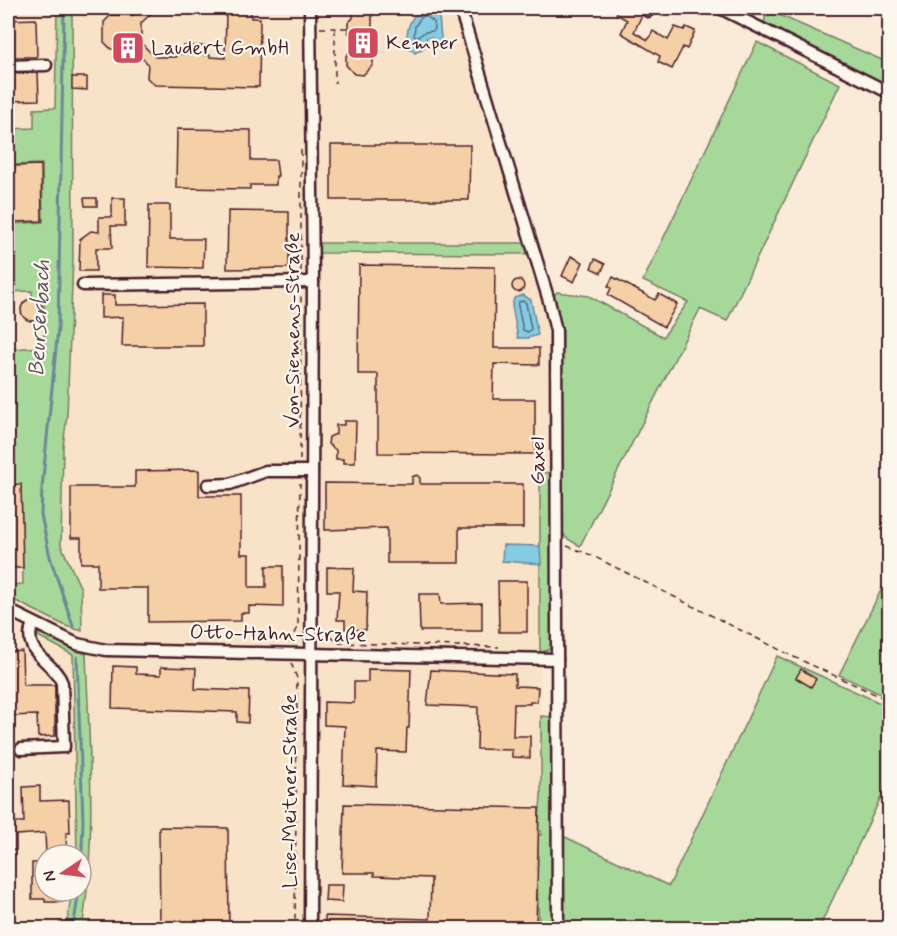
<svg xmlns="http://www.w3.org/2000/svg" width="897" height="936" font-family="Mynerve,sans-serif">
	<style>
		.built { fill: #f8e3c8; fill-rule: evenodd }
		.green { fill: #a6d89a; stroke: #787c62; stroke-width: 1.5 }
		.water { fill: #83cce3; stroke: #6c8799; stroke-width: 1.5 }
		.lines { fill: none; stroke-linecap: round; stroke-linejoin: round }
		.shore { stroke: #616475; stroke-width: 1.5 }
		.stream { stroke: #6c8799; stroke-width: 3 }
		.building { fill: #f5cfa5; stroke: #4a1f2b; stroke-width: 1.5 }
		.minor-casing { stroke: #4a1f2b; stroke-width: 15 }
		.path { stroke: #4a1f2b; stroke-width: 1.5; stroke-dasharray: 6 4.5; stroke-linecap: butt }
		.minor { stroke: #fbf7ec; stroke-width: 10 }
		.labels { text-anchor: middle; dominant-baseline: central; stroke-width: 4.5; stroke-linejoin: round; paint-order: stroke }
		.poi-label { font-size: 21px; fill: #4a1f2b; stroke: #fbf7ec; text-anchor: start }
		.street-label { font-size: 21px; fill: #4a1f2b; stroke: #fbf7ec }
		.water-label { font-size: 22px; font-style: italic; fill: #5b5362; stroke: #fbf7ec }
	</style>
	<rect width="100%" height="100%" fill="#f9ebd7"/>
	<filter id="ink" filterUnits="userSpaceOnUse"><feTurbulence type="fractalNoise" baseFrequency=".0167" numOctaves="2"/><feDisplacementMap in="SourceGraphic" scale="12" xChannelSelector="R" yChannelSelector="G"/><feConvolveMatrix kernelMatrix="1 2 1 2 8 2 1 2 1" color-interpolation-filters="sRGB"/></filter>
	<g filter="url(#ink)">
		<path class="built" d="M8,8H454L530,254L547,317L551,355L552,473H540L541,928H8ZM45,855H81V891H45Z"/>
		<g class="green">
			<path d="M57,8H72L73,257L67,415L63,447L61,545L81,589L82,631L66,626L8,597V585L23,584L21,485H8L9,349L44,347C43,331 45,315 44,298H32V291L8,292V224L43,222L42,164L8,165V129L34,128V109L55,108Z"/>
			<polygon points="767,8 780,8 779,15 889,63 889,86 764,23"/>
			<polygon points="757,42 840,84 727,321 700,309 580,546 566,538 561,529 553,296 557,292 589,296 663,337 688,302 643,281"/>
			<polygon points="317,243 527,243 530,254 318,253"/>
			<polygon points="540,472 552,473 552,648 540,653"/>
			<polygon points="889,574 889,698 839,675"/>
			<path d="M42,633L77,650V651L86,654C89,743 97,840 82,928H66L72,891H81V855H77L73,655L36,635Z"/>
			<polygon points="777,656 889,707 889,780 819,928 563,928 563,836 669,886"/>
			<polygon points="541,716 552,717 554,928 539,928 537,880 538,835 541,835 541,831 538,830 541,797"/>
		</g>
		<g class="water">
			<path d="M424,10L439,17L441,38L440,41L436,42L431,37L426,38L428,45L415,53L407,46C406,32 409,14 424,10Z"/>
			<polygon points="523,295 531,300 538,335 528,338 518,338 512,306 514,298"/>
			<polygon points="503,545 540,546 541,564 502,561"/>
		</g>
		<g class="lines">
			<g class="shore">
				<polygon points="422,16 426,16 434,22 435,29 433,31 425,32 416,38 414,35 415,26"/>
				<polygon points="523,301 526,303 531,329 528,332 523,330 518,306 519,302"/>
			</g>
			<g class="stream">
				<polyline points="64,8 58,328 42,488 41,515 50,557 73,626"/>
				<polyline points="77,657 83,820 81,877"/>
				<polyline points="73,928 79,891"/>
			</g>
		</g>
		<g class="building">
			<polygon points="141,8 157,8 141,23 141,43 155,57 176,57 176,54 183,54 183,46 204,46 204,55 210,55 210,57 225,58 226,12 251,12 251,18 260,18 259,87 155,85 147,78 148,64 134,50 111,49 104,42 104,22 111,15 133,15"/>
			<polygon points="353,8 372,8 372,47 364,57 373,57 373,65 363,75 354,74 346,65 346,56 353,48 353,38 348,32 348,23 353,18"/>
			<polygon points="619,8 632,8 641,12 642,15 634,32 648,40 653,31 668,40 675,27 684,30 686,27 695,31 687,49 683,47 672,69 658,62 660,56 621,33 627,20 616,14"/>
			<polygon points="36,19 37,57 8,57 8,20"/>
			<polygon points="8,74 38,73 39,100 8,101"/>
			<polygon points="72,77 87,77 87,90 72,89"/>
			<polygon points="177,129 251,130 251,160 276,160 278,176 276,176 276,185 250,185 250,189 176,188"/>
			<polygon points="331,145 470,145 469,200 331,200"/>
			<polygon points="41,165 42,221 14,222 13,166"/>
			<polygon points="84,198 97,198 97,206 85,206"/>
			<polygon points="112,198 125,198 125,226 111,226 112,248 96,248 96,271 79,271 80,239 91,231 99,232 99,217 112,217"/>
			<polygon points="149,205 170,205 170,239 204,239 203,268 148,267"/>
			<polygon points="228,211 289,212 289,268 227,269"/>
			<polygon points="571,256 583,262 574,282 562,276"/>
			<polygon points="595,259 605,264 601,273 591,268"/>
			<polygon points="359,265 495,267 494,348 539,348 539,365 494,364 493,399 535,399 535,454 378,453 378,374 358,374"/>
			<polygon points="613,277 655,300 659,294 677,304 664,327 608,295 611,288 608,286"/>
			<circle cx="518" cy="286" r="6"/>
			<polygon points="101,295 115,295 115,305 203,304 203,346 122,346 123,317 101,318"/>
			<circle cx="32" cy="310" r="11"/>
			<polygon points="344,421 356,421 355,463 343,463 343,459 336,459 336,450 328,444 329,437 336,434 336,425 344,425"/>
			<polygon points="199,470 199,496 241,496 241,554 249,554 249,587 266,587 266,566 283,566 283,607 249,606 249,613 241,613 241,621 148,622 148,588 98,588 98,563 81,563 81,538 71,538 71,487 135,487 135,471"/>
			<polygon points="417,475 420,478 420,484 523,484 523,528 459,528 459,563 387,563 387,528 325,530 325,483 412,484 412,477"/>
			<polygon points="21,484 23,568 8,568 8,485"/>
			<polygon points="327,567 354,568 353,591 367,592 366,630 345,629 345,620 337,620 339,591 327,591"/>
			<polygon points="498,581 527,581 527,632 499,632"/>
			<polygon points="419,594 440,594 441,604 482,603 482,631 420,631"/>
			<polygon points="22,651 23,685 55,685 55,736 38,737 37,715 8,716 9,652"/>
			<polygon points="113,666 136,667 136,674 161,675 161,667 196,668 195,689 249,691 248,723 237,722 237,712 112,708"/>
			<polygon points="368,669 411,670 409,728 407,728 406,752 377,751 376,786 343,784 345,726 324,725 324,702 354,703 354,682 368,682"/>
			<polygon points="801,669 816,679 811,687 796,678"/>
			<polygon points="431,670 515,674 515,686 538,687 537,702 530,702 530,704 514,704 513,736 530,736 530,758 512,757 512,750 477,749 478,707 427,705"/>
			<polygon points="40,786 40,801 69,800 70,833 66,833 67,855 46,855 45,833 16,835 16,850 8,850 8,822 24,822 23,787"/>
			<polygon points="344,804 539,808 536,928 325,928 325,916 430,919 431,878 374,876 374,873 342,873"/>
			<polygon points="159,827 228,828 229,928 160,928"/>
			<polygon points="32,863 45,863 45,891 62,891 62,902 45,902 45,899 32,899"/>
			<polygon points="326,885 343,885 342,902 325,901"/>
		</g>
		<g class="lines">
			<defs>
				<g id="minor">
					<polyline points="460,8 549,301 556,331 558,928"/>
					<polyline points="720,8 890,93"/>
					<polyline points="648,11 650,8"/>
					<polyline points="8,66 46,65"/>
					<polyline points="83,285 313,282"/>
					<polyline points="208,485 230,484 266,471 312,471"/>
					<polyline points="8,610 77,644 106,650 557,659"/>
					<path d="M21,749L64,747L62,683C54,660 20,654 33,623"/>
					<polyline points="310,928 313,282 310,8"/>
				</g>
			</defs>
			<use href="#minor" class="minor-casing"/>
			<g class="path">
				<polyline points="696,8 714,17"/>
				<polyline points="320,28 348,28"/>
				<polyline points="335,28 335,83"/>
				<polyline points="301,150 301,271"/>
				<polyline points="300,460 301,294"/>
				<polyline points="567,546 591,555 794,657 890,701"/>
				<polyline points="322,630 339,643 499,647"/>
				<polyline points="289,643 298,626 300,483"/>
				<polyline points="291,663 297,678 295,928"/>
			</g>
			<use href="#minor" class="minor"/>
		</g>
	</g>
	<defs>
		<symbol id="building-square" viewBox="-11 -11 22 22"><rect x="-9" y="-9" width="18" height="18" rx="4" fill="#d1495b" stroke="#fbf7ec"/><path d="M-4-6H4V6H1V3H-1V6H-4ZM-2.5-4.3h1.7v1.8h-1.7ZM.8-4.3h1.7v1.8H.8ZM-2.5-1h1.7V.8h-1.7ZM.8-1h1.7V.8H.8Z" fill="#fff"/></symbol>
	</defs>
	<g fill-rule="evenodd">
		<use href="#building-square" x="344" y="24" width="38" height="38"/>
		<use href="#building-square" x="109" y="29" width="38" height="38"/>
	</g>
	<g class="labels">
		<g class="poi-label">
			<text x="386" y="43">Kemper</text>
			<text x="151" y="48">Laudert GmbH</text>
		</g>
		<g class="street-label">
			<text transform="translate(293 330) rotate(-90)">Von-Siemens-Straße</text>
			<text transform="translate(538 461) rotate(-90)">Gaxel</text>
			<text transform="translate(278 634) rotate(1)">Otto-Hahn-Straße</text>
			<text transform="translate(290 791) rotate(-90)">Lise-Meitner-Straße</text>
		</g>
		<g class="water-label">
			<text transform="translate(40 318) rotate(-87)">Beurserbach</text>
		</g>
	</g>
	<rect width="897" height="936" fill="none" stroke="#fbf7ec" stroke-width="30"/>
	<rect x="15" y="15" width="867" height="906" fill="none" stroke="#4a1f2b" stroke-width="2" filter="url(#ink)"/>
	<g transform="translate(63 873) rotate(257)"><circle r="28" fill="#fbf7ec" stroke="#b4a19f" stroke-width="1.5"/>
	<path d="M0-4.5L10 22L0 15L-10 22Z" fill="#d1495b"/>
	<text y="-9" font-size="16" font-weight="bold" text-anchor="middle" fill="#4a1f2b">N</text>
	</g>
</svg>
